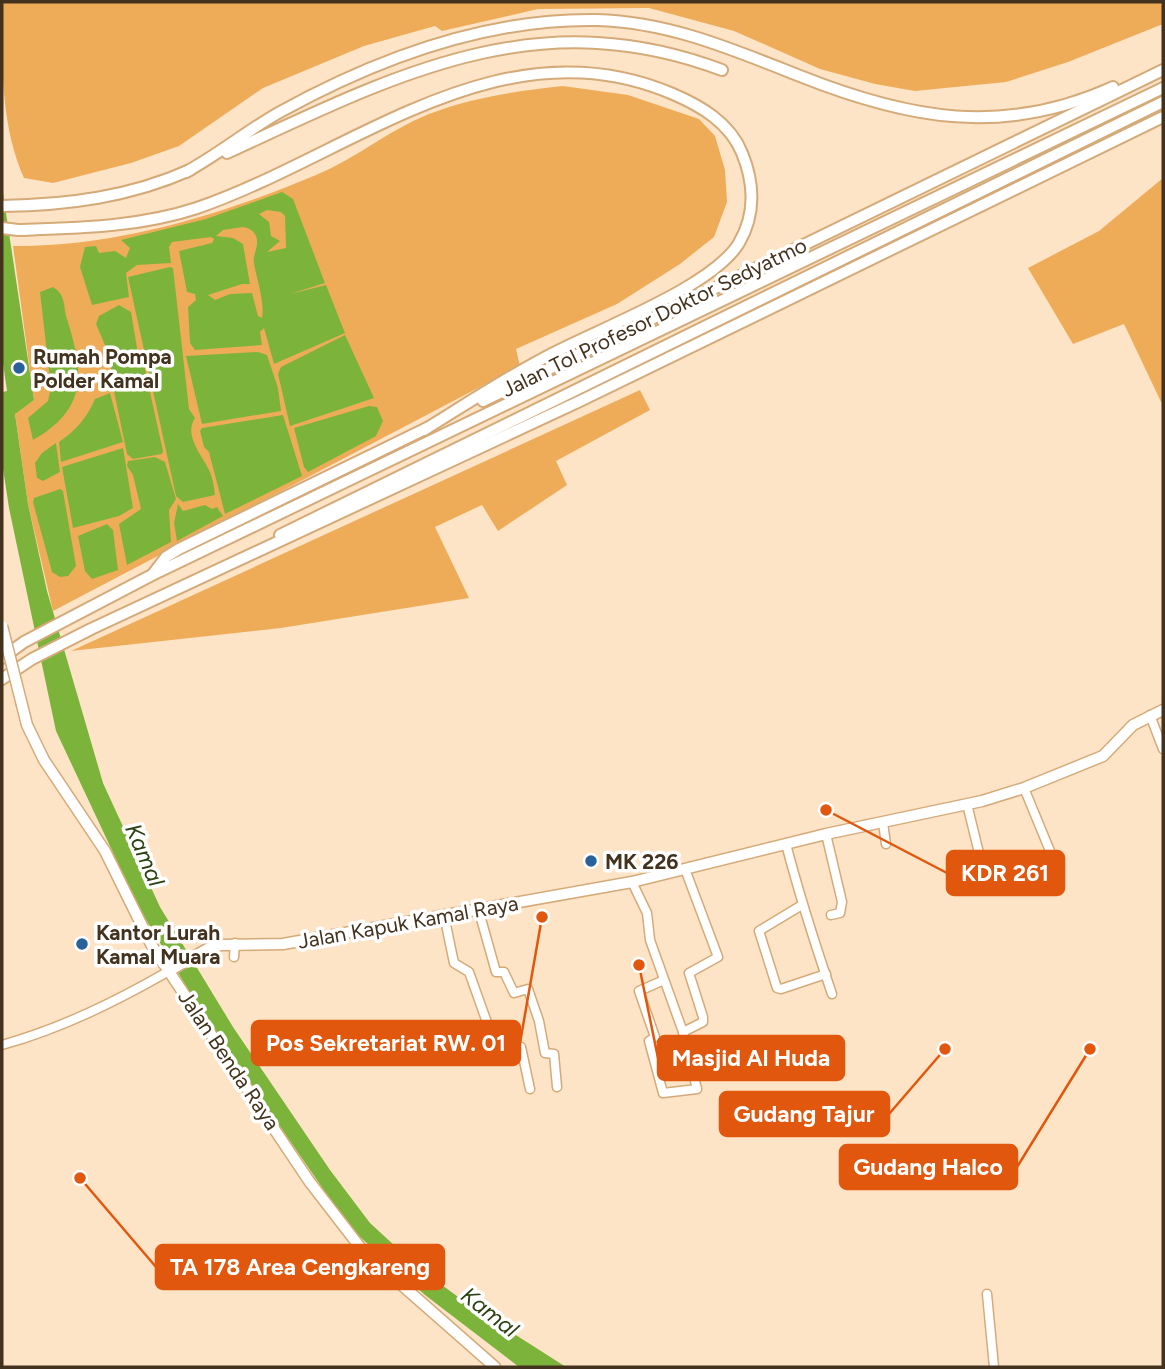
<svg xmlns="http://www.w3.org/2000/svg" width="1165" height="1369" font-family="Figtree,sans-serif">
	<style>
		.green { fill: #eeac59 }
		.water { fill: #7cb43b; fill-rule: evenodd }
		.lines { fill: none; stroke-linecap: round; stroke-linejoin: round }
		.minor-casing { stroke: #d4aa79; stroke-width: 11 }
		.major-casing { stroke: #d4aa79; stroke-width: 13 }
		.highway-casing { stroke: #d4aa79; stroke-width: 14 }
		.minor { stroke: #fff; stroke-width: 8 }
		.major { stroke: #fff; stroke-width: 10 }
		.highway { stroke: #fff; stroke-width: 10 }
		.major-bridge-casing { stroke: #d4aa79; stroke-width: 13; stroke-linecap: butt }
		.major-bridge { stroke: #fff; stroke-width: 10 }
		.poi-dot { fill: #29629a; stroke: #fff; stroke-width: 2.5 }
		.labels { text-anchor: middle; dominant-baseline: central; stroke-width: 7; stroke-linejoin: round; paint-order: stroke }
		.street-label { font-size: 21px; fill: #43321e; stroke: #fff }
		.poi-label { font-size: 21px; font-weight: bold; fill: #43321e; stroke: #fff; text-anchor: start }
		.water-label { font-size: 23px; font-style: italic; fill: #2c4213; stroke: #fff }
		.leader { fill: none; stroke: #e0570d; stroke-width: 2.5 }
		.callout-dot { fill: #e0570d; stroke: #fff; stroke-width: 2.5 }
		.callout { fill: #e0570d; stroke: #e0570d; stroke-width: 2.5 }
		.callout-label { font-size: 23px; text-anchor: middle; font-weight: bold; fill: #fff }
	</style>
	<rect width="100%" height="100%" fill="#fee4c6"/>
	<g class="green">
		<path d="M2,2H1163V24L1068,62L1006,82L915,91L875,84L820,69L734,31L649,8L538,9L442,31L435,26L364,46L263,88L179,146L131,163L53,183L24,178C0,124 2,61 2,2Z"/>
		<path d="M563,86L628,95L699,119L715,136L725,170L727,202L714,237L680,264L617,304L516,349L520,366L53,611L28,504L15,413L34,400L13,246C117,247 221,215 316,175C355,159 389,130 429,114C473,97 517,91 563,86Z"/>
		<polygon points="1163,178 1163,406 1124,324 1073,344 1028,268 1099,231"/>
		<polygon points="640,390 650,410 556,461 567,485 498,531 482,505 435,527 469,598 281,628 71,651"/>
	</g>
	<g class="water">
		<polygon points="2,186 34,400 15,414 28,504 47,591 103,783 160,907 233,1027 330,1170 370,1223 419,1268 469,1305 566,1367 519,1367 425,1295 350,1228 206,1019 139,908 56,731 9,508 2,462 2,392 7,391 2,356"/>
		<path d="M282,192L293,199L325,283L290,294L326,285L345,333L274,364L264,328L260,332L262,345L195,350L190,343L188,307L196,300L195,294L187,292L179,251L212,243L214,239L211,237L172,242L169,247L171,263L137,265L126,273L129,297L92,305L80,267L85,247L96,246L99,253L115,251L126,258L130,248L121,240L206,219ZM267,210L281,212L285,216L286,248L267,252L280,241L271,236L269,222L259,214ZM243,227C249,228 253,230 256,236C260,246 252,254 254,264C257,279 265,304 262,318L258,316L252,293L230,294L215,300L208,295L242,284H250L243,244L233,238L216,236L223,230Z"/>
		<path d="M170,267L173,268L189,409L195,418C183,436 203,456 210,472C213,479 214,487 215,495L183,502L176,496L128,277Z"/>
		<path d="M53,287C66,295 63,305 67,319C84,373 88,409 33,440L28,418L48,401L51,388L40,292Z"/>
		<polygon points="119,305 131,312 138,354 107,359 103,357 108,352 96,324 99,316"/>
		<polygon points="345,335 374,398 290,426 278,374 281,367"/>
		<polygon points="258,352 267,355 278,388 281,411 202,424 186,356"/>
		<polygon points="135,359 144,365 163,451 162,454 133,459 127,454 110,372 113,362"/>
		<path d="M110,393L123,442L61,462L59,442C76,430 87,418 95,399Z"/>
		<polygon points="369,406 377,407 383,421 376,436 308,472 304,467 294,428"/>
		<polygon points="283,415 302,476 225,514 209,452 204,447 200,431 202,428"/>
		<polygon points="56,443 60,472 43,481 37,478 35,463 42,453"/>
		<polygon points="123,448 133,508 119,516 73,528 62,467"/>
		<polygon points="155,457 165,462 176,499 169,510 171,542 127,565 119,524 141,509 133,475 127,466 128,461"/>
		<polygon points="60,489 63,491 76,566 68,576 60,577 52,572 33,502 34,498"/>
		<polygon points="178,504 183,511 205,505 212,509 217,507 223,516 177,541 174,523"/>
		<polygon points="107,524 113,530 118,570 92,579 85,571 78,536"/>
	</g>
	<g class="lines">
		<defs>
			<g id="minor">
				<polyline points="1150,715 1163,749"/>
				<polyline points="1024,788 1057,868"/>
				<polyline points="967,804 979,853"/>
				<polyline points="883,823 886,844"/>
				<polyline points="826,834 842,902 840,913 831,915"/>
				<path d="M786,844C799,894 815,944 832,994"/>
				<polyline points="632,882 647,913 650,940 683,1032"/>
				<polyline points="802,905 759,931 777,988 781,989 826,974"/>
				<polyline points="478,908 496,972 504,972 514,993 528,989 539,1021 545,1053 554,1054 557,1087"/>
				<polyline points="444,915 454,963 469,972 494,1042 510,1040 513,1048 521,1047 530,1089"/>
				<polyline points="234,957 235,943"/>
				<polyline points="664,980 639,991 655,1037 649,1041 663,1093 697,1089 683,1032 703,1022 703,1017 689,973 718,957 685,869"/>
				<path d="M2,1045C62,1028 115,1002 169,971"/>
				<polyline points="987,1294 994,1367"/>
			</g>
			<g id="major">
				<polyline points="22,705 27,725 44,760 105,851 152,946 309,1181 363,1251 495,1367"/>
				<polyline points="169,971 209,948 222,945 283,944 632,882 826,834 982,801 1024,788 1103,756 1133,725 1163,710"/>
			</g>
			<g id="highway">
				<path d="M227,153C394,76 536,0 722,70"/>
				<path d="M186,172C219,154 248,130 280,112C376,59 486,18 597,20C670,22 734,50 800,76C908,119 1003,137 1113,87"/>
				<path d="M2,206C67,205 130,197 190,170"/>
				<path d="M2,228L18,230C78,228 140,227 197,208C353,154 500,20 673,94C701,106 730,123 742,153C754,182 756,214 739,243C711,289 592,331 542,359C501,381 463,406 424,430"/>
				<polyline points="483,401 1163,70"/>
				<polyline points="280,535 1163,102"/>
				<polyline points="153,574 166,557 179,549 427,428"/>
				<polyline points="2,658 24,642 152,575 1163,88"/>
				<polyline points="2,679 32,659 91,629 580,401 1163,117"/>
			</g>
		</defs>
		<use href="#minor" class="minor-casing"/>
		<use href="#major" class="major-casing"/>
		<use href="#highway" class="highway-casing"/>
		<use href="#minor" class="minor"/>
		<use href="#major" class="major"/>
		<use href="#highway" class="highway"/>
		<defs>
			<polyline id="major-bridge" points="2,626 22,705"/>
		</defs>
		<use href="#major-bridge" class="major-bridge-casing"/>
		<use href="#major-bridge" class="major-bridge"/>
	</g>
	<g class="poi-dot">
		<circle cx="19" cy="368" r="7"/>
		<circle cx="591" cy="861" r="7"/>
		<circle cx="82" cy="944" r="7"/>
	</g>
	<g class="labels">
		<g class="street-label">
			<text transform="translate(654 317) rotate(-26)">Jalan Tol Profesor Doktor Sedyatmo</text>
			<text transform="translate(408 922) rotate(-10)">Jalan Kapuk Kamal Raya</text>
			<text transform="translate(229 1060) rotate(56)">Jalan Benda Raya</text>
		</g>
		<g class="poi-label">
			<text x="33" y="356">Rumah Pompa<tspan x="33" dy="24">Polder Kamal</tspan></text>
			<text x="605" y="861">MK 226</text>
			<text x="96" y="932">Kantor Lurah<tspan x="96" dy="24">Kamal Muara</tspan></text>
		</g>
		<g class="water-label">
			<text transform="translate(145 855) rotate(67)">Kamal</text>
			<text transform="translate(490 1312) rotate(38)">Kamal</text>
		</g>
	</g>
	<path class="leader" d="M826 810L947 873M542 917L520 1043M639 965L658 1058M945 1049L889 1114M1090 1049L1017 1167M80 1178L156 1267"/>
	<g class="callout-dot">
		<circle cx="826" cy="810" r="7"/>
		<circle cx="542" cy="917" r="7"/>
		<circle cx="639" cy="965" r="7"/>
		<circle cx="945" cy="1049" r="7"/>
		<circle cx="1090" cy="1049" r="7"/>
		<circle cx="80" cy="1178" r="7"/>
	</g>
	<g class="callout">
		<rect x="947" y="851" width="117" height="44" rx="7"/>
		<rect x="252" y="1021" width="268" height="44" rx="7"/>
		<rect x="658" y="1036" width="186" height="44" rx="7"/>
		<rect x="720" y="1092" width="169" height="44" rx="7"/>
		<rect x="840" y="1145" width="177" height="44" rx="7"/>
		<rect x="156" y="1245" width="288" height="44" rx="7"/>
	</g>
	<g class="callout-label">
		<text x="1005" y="881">KDR 261</text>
		<text x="386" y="1051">Pos Sekretariat RW. 01</text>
		<text x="751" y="1066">Masjid Al Huda</text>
		<text x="804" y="1122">Gudang Tajur</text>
		<text x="928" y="1175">Gudang Halco</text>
		<text x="300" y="1275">TA 178 Area Cengkareng</text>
	</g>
	<rect width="1165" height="1369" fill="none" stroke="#43321e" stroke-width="7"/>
</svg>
